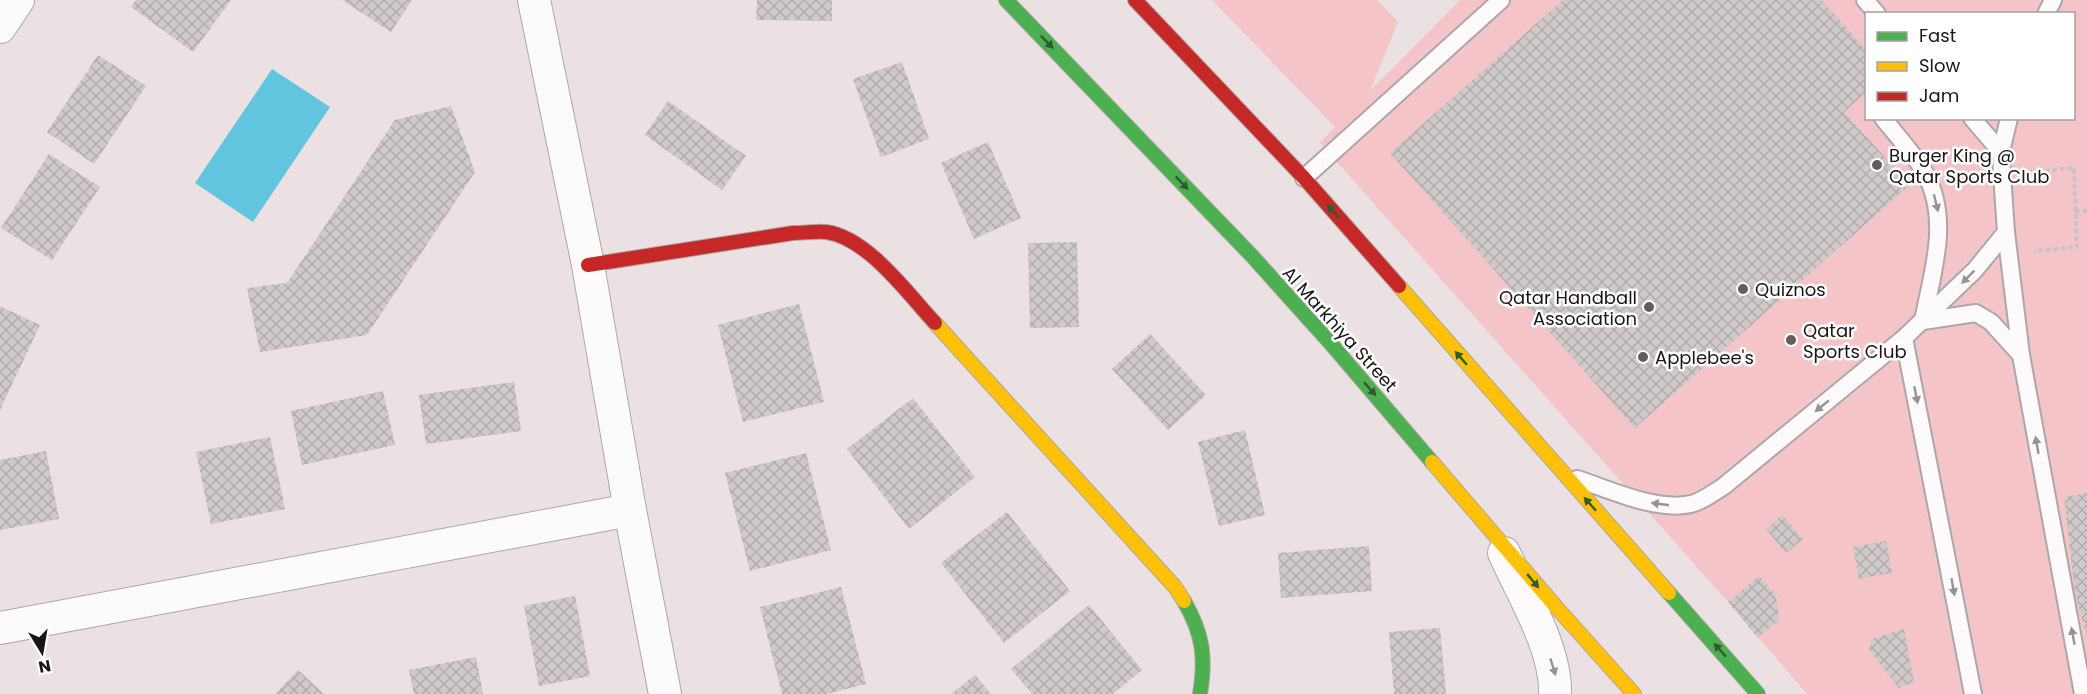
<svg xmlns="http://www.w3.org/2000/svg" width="2087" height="694" font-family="Poppins,sans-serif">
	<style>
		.grass { fill: #f4c4c8; fill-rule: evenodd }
		.water { fill: #62c5df }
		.building { fill: url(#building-cross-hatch) }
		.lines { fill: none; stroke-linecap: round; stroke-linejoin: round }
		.lane-casing { stroke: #aea7a7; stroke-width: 20 }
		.street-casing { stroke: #aea7a7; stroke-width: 34 }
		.fast-casing { stroke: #aea7a7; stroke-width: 16 }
		.slow-casing { stroke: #aea7a7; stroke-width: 16 }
		.jam-casing { stroke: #aea7a7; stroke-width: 16 }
		.path { stroke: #c5c3c3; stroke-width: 4; stroke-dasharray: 4.5 3; stroke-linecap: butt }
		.lane { stroke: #fcfafb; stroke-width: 16 }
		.street { stroke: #fcfafb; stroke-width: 32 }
		.fast { stroke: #4caf50; stroke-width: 14 }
		.slow { stroke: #ffc107; stroke-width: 14 }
		.jam { stroke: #c62828; stroke-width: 14 }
		.oneway { fill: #315a30 }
		.oneway2 { fill: #979394 }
		.poi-dot { fill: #645c5d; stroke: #fff; stroke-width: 2 }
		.labels { text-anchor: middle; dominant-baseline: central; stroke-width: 5; stroke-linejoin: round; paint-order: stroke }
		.poi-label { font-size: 18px; fill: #1b1515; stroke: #fff; text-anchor: start }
		.street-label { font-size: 18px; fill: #1b1515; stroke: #fff }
	</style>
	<defs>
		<pattern id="building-cross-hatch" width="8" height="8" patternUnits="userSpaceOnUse" patternTransform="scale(1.5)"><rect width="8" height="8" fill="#d0c9c9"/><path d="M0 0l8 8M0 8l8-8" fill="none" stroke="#b2acac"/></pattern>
	</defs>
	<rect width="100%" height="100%" fill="#ebe1e2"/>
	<path class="grass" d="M1212,0H1377L1398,22L1370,91L1460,0H2087V694H1807L1728,602L1320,143L1335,127ZM1866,14H2074V118H1866Z"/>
	<polygon class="water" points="272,69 330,107 253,222 195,183"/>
	<g class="building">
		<polygon points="136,0 231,0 193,52 131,7"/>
		<polygon points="342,0 412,0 391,32"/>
		<polygon points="757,0 832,0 832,21 756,20"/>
		<polygon points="1563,0 1822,0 1866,50 1866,92 1844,112 1910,185 1635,428 1390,153"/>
		<polygon points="98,55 146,86 94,164 47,132"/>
		<polygon points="902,62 929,139 881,157 853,79"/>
		<polygon points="668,101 746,156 722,190 645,135"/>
		<polygon points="451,106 475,172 367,335 260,352 247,288 287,283 395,120"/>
		<polygon points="988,142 1021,218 974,239 941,163"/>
		<polygon points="49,154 100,187 52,260 1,228"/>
		<polygon points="1077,242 1079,327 1030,328 1028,243"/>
		<polygon points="799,304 824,402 743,422 718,325"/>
		<polygon points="0,306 40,325 0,410"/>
		<polygon points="1150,334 1206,395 1168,430 1112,369"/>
		<polygon points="514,382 521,431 426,444 419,395"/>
		<polygon points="383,391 395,445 302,465 291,411"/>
		<polygon points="913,398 975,477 909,529 847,449"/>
		<polygon points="1245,430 1265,515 1219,526 1198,442"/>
		<polygon points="270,437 285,509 211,524 196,452"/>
		<polygon points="46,451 59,519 0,530 0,460"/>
		<polygon points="806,453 831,550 750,571 725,473"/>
		<polygon points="2087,493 2087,634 2086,634 2075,592 2064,497"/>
		<polygon points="1007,512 1070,591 1004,643 941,563"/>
		<polygon points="1782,515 1803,539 1786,553 1766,529"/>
		<polygon points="1886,541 1892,573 1859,579 1853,547"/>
		<polygon points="1369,546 1372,591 1281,598 1278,553"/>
		<polygon points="1759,576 1776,595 1779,620 1758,638 1728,602"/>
		<polygon points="841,587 866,684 827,694 782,694 760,607"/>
		<polygon points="575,596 590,676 539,686 524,606"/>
		<polygon points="1089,605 1142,670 1113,694 1032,694 1011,669"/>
		<polygon points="1440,628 1446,694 1394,694 1389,632"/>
		<polygon points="1904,629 1914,682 1899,688 1869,650 1872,639"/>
		<polygon points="476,657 483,694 414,694 409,670"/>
		<polygon points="298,670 324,694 275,694"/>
		<polygon points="975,675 991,694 951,694"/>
	</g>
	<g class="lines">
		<defs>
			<g id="lane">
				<polyline points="1865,0 1877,14"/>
				<polyline points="2046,14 2053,0"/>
				<path d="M1883,118C1897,136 1914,154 1925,173C1951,220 1932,273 1923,321L1976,313L1991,322L2021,355"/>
				<polyline points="1972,118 2001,152"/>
				<polyline points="2009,118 2001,152 2002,174 2006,232 2021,355 2083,694"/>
				<polyline points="1304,178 1501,0"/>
				<polyline points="1904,338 1973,694"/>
				<path d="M1577,479C1609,489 1656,512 1691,504C1703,501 1713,493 1724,486L1904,338L1975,270L2006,232"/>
			</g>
			<g id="street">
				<polyline points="534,0 588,265 630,510 665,694"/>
				<polyline points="0,27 18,0"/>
				<path d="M1504,553C1522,593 1557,650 1555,694"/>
				<polyline points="0,628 630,510"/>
			</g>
			<g id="fast">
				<polyline points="1006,0 1253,257 1332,345 1432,462"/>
				<polyline points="1669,593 1758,694"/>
				<path d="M1184,601C1203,634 1206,657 1200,694"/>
			</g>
			<g id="slow">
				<polyline points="1399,286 1669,593"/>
				<polyline points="935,323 1175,587 1184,601"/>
				<polyline points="1432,462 1557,608 1634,694"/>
			</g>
			<g id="jam">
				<polyline points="1135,0 1304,178 1399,286"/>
				<path d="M588,265L793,233C804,233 815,231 826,232C867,237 908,294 935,323"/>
			</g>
		</defs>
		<use href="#lane" class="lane-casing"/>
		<use href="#street" class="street-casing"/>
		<use href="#fast" class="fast-casing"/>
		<use href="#slow" class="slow-casing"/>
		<use href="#jam" class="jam-casing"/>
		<g class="path">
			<polyline points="2030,172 2074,168 2077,247 2034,251"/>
			<polyline points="2075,211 2087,211"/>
		</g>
		<use href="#lane" class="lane"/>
		<use href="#street" class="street"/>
		<use href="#fast" class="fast"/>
		<use href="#slow" class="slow"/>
		<use href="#jam" class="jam"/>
	</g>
	<defs><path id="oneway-solid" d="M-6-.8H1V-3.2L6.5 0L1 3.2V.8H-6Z" transform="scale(1.5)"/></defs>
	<g class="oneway">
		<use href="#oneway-solid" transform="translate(1047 42) rotate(46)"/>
		<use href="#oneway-solid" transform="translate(1182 183) rotate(46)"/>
		<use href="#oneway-solid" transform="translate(1333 211) rotate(-131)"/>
		<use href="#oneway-solid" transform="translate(1461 358) rotate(-131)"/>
		<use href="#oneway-solid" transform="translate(1370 389) rotate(49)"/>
		<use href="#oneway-solid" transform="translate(1590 504) rotate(-132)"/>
		<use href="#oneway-solid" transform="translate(1533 581) rotate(50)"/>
		<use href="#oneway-solid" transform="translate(1720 650) rotate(-131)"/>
	</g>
	<g class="oneway2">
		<use href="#oneway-solid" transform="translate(1936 203) rotate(76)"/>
		<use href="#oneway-solid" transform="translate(1968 277) rotate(135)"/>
		<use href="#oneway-solid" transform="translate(1916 395) rotate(79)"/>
		<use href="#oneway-solid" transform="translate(1822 406) rotate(141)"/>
		<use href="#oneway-solid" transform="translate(2037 445) rotate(-100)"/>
		<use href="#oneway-solid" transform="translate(1660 504) rotate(-172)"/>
		<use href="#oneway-solid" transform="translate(1953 587) rotate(80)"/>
		<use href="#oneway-solid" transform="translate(2073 636) rotate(-100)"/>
		<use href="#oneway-solid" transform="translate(1553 667) rotate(73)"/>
	</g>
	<g class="poi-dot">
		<circle cx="1877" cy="165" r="6"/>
		<circle cx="1743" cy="289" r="6"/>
		<circle cx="1649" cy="307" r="6"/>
		<circle cx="1791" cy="340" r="6"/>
		<circle cx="1643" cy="357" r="6"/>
	</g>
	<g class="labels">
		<g class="poi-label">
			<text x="1889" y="155">Burger King @<tspan x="1889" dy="21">Qatar Sports Club</tspan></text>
			<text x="1755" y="289">Quiznos</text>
			<text x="1637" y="297" text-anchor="end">Qatar Handball<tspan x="1637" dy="21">Association</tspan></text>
			<text x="1803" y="330">Qatar<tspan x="1803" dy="21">Sports Club</tspan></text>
			<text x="1655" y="357">Applebee's</text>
		</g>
		<g class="street-label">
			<text transform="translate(1340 329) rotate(48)">Al Markhiya Street</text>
		</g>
	</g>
	<rect x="1865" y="12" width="210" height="108" fill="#ffffff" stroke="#a4a1a1" stroke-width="1.5"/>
	<rect x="1877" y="32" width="30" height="9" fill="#4caf50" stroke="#a4a1a1" stroke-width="1.5"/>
	<text x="1919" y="42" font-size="18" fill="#1b1515">Fast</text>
	<rect x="1877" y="62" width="30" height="9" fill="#ffc107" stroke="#a4a1a1" stroke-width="1.5"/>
	<text x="1919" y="72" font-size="18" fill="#1b1515">Slow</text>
	<rect x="1877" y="92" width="30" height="9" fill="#c62828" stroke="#a4a1a1" stroke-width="1.5"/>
	<text x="1919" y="102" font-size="18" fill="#1b1515">Jam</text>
	<g transform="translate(42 652) rotate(169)" stroke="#ffffff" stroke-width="4.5" paint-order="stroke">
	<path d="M0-4.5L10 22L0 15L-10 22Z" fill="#1b1515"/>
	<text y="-9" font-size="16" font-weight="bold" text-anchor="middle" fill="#1b1515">N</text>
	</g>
</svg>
